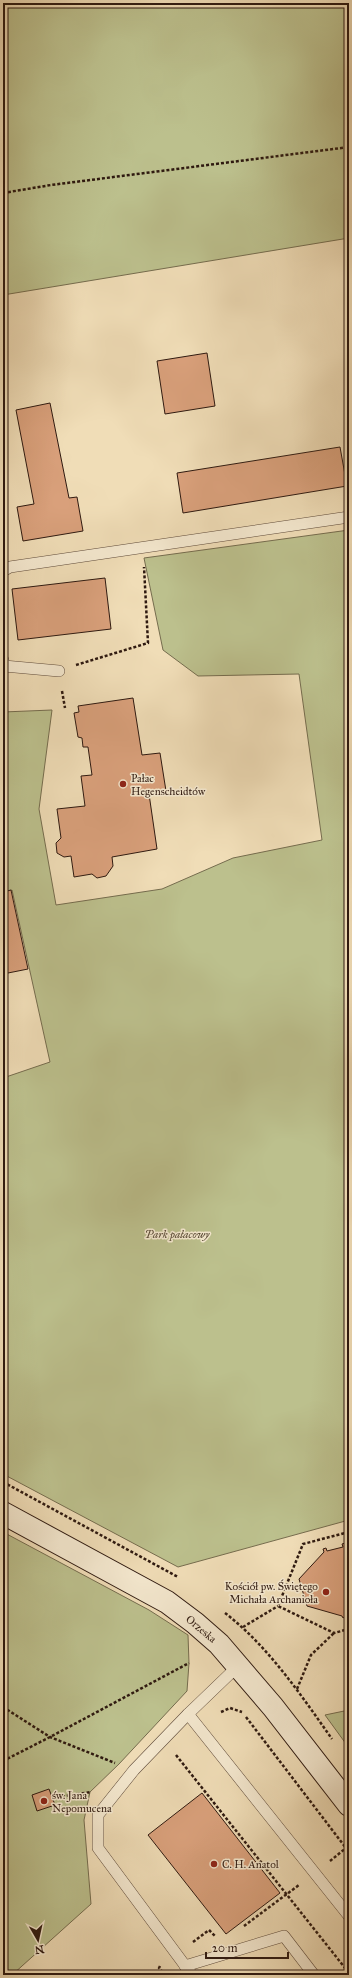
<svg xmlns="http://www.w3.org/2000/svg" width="352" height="1978" font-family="'IM FELL Great Primer',serif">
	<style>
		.green { fill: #bcc08d; stroke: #756c4e }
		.building { fill: #d9a07b; stroke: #2e1910 }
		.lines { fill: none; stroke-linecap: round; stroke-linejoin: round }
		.lane-casing { stroke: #5e4a3a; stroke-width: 12 }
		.secondary-casing { stroke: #2e1910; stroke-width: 24 }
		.path { stroke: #2e1910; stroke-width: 2.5; stroke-dasharray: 3 2; stroke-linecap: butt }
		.lane { stroke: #f5e9d0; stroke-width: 11 }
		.secondary { stroke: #f5e9d0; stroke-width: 22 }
		.poi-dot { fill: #8f2418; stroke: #f5e9d0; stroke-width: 1.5 }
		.labels { text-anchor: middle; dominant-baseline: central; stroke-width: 3; stroke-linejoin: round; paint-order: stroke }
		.poi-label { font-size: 11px; fill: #2e1910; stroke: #f5e9d0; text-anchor: start }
		.park-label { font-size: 11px; font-style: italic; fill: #594b36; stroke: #f5e9d0 }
		.street-label { font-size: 11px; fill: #2e1910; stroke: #f5e9d0 }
	</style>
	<rect width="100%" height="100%" fill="#f0ddb7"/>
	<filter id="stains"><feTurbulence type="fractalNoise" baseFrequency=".005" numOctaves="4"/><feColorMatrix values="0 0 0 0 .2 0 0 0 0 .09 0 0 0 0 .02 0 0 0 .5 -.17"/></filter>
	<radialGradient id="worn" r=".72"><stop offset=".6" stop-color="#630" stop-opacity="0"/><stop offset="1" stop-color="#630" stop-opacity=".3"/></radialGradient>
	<g class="green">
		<polygon points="3,3 349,3 349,238 3,295"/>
		<polygon points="349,530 349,1520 178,1567 3,1474 3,1078 50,1062 12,890 3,892 3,712 52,710 39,809 56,905 162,889 233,858 322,840 299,674 198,676 163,650 144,558"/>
		<polygon points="3,1532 149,1610 188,1635 189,1663 187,1691 119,1764 90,1792 84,1820 91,1904 12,1975 3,1975"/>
		<polygon points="349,1710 349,1748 325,1715"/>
	</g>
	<g class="building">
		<polygon points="207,353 215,406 165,414 157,361"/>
		<polygon points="50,403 69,498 77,497 83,531 23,541 17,507 34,504 16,410"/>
		<polygon points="340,447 347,486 183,513 177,473"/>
		<polygon points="3,517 7,545 3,546"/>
		<polygon points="105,578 111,629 18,640 12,589"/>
		<polygon points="133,698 142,755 160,753 166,791 149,794 157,849 112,857 113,866 106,876 97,878 92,874 74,877 71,856 64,857 57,853 56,843 61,838 57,809 85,806 81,776 92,775 88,747 83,747 82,738 78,737 74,713 79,712 78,706"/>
		<polygon points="11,890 28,969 3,974 3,892"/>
		<polygon points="345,1543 346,1546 349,1545 349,1614 343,1618 342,1616 307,1606 299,1579 324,1552 323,1549 326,1548 327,1551 343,1547 342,1544"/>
		<polygon points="49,1789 55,1805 37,1811 32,1795"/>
		<polygon points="202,1793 280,1893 226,1934 148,1835"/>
	</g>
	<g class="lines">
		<defs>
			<g id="lane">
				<polyline points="3,571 10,567 349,517"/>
				<polyline points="3,660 4,666 59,671"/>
				<polyline points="188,1714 349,1916"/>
				<polyline points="185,1966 284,1936 314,1975"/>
				<polyline points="192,1975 98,1848 98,1815 134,1770 188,1714 238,1666"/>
			</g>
			<polyline id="secondary" points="3,1513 167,1602 195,1623 219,1644 273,1707 349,1805"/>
		</defs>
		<use href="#lane" class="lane-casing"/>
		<use href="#secondary" class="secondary-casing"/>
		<g class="path">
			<polyline points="3,193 51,185 349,147"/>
			<polyline points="76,665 148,643 144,567"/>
			<polyline points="62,691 65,708"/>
			<polyline points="3,1482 178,1577"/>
			<polyline points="349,1532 303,1544 278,1606 334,1633 349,1629"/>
			<path d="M225,1613C268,1646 301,1695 332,1739"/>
			<polyline points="243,1627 278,1606"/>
			<polyline points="297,1689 311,1655 334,1633"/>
			<polyline points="3,1707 50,1737 115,1763"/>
			<polyline points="221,1712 230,1708 242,1712"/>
			<polyline points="246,1717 349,1852"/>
			<polyline points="176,1755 349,1973"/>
			<polyline points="3,1761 50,1737 189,1663"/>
			<polyline points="52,1798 91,1792"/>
			<polyline points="330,1861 346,1848"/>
			<polyline points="244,1926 299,1885"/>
			<polyline points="193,1942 209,1930 215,1936"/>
			<polyline points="160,1966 159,1968 165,1975"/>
		</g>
		<use href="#lane" class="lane"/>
		<use href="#secondary" class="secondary"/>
	</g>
	<g class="poi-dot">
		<circle cx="123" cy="784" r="4"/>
		<circle cx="326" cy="1592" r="4"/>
		<circle cx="44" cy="1801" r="4"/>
		<circle cx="214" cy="1864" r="4"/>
	</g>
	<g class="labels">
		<g class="poi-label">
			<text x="131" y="778">Pałac<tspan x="131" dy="13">Hegenscheidtów</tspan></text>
			<text x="318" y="1586" text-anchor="end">Kościół pw. Świętego<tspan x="318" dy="13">Michała Archanioła</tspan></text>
			<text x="52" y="1795">św. Jana<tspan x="52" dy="13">Nepomucena</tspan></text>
			<text x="222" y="1864">C. H. Anatol</text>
		</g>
		<g class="park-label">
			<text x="177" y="1234">Park pałacowy</text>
		</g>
		<g class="street-label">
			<text transform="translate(201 1629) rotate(40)">Orzeska</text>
		</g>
	</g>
	<rect width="352" height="1978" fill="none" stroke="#f0ddb7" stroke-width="16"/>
	<rect x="4" y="4" width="344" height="1970" fill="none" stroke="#2e1910" stroke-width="2"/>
	<rect x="8" y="8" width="336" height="1962" fill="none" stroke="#2e1910"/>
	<g transform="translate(38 1940) rotate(171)" stroke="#f5e9d0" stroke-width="3" paint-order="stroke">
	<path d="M0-3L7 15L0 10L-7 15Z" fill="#2e1910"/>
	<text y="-6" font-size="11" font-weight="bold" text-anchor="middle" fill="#2e1910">N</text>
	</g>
	<path d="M206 1952v6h82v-6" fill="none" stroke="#2e1910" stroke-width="2"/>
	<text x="212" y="1952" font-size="12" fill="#2e1910" stroke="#f5e9d0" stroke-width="3" paint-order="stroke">20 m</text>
	<rect width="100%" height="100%" filter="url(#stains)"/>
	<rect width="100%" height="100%" fill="url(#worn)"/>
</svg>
